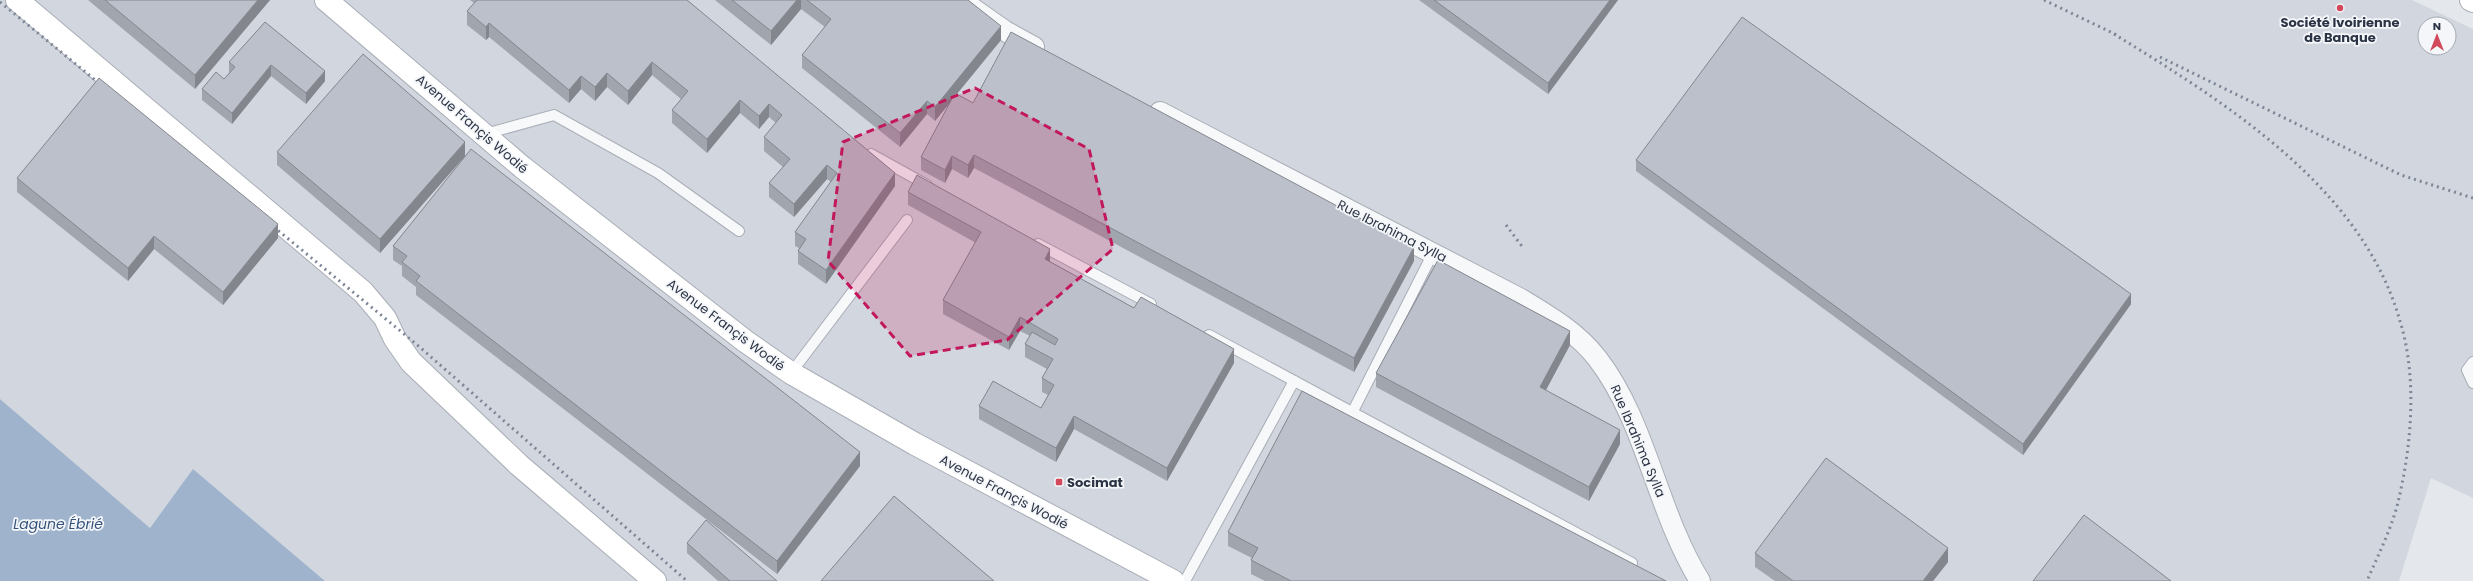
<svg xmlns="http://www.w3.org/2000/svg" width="2473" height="581" font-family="Poppins,sans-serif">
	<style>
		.built { fill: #d2d6de; fill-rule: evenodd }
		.water { fill: #9fb4cc }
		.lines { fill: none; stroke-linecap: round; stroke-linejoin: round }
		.lane-casing { stroke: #a9aeb7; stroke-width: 12 }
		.street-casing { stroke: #a9aeb7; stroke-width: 22 }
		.secondary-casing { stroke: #a9aeb7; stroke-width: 24 }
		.lane { stroke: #f7f8fa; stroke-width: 10 }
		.street { stroke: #f7f8fa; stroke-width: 20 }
		.secondary { stroke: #fff; stroke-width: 22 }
		.rail { stroke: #7d8696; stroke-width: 3; stroke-dasharray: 2 4; stroke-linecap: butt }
		.wall { fill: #a1a5ae }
		.shaded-wall { fill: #83868d }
		.building { fill: #bbc0ca; stroke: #83868d }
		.marked { fill: #c2185b; fill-opacity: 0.2; stroke: #c2185b; stroke-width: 3; stroke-dasharray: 8 5; stroke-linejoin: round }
		.poi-dot { fill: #d1495b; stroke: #f4f6f9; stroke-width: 1.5 }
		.labels { text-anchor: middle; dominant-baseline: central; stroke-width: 3.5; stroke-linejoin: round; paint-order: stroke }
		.poi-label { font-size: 13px; font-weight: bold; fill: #2b3445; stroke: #f4f6f9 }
		.street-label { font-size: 13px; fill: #2b3445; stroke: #f4f6f9 }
		.water-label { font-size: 14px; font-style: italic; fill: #34527a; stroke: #f4f6f9 }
	</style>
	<rect width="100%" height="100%" fill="#e4e7ec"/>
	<path class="built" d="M0,0H2412L2473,29V498L2431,478L2399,581H325L194,470L150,528L0,399ZM2425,24H2449V48H2425Z"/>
	<polygon class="water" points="0,399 150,528 193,469 325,581 0,581"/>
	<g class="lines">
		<defs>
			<g id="lane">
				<polyline points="485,134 554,115 658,173 739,231"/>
				<polyline points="871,154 927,185"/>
				<polyline points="1038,244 1151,304"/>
				<polyline points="1209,335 1632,563"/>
				<polyline points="2473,362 2467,370 2473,383"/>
				<polyline points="791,373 907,220"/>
				<polyline points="1352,413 1433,253"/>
				<polyline points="1185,581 1294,381"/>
			</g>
			<g id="street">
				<polyline points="961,0 1005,31 1034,47"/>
				<path d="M1160,112L1521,299C1549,316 1577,332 1597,358C1646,421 1657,512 1700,581"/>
			</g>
			<g id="secondary">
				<polyline points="17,0 363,292 385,318 395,339 411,362 519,465 655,581"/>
				<polyline points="326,0 522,167 745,341 791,373 915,444 1173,581"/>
				<polyline points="2471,0 2473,1"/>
			</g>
		</defs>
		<use href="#lane" class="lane-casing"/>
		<use href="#street" class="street-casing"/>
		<use href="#secondary" class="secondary-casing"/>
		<use href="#lane" class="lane"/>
		<use href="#street" class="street"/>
		<use href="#secondary" class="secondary"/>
		<g class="rail">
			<polyline points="2044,0 2119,36"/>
			<polyline points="0,2 105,88"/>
			<path d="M2114,34C2226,103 2362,187 2400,321C2417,376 2412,442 2399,498C2393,526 2378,555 2367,581"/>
			<polyline points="2160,57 2401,175 2473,198"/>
			<polyline points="269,223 415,343 687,581"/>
			<polyline points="1506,225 1524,249"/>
		</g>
	</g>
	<g class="wall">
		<polygon points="88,0 270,0 195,89"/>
		<polygon points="470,0 687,0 895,186 826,284 798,264 798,251 799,248 795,246 795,232 831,182 827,179 794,217 769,197 769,183 783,167 764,151 764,137 776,123 769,117 759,129 740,113 707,153 672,123 672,110 681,99 652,75 628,105 607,87 595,101 581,89 569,103 489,37 486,40 467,25 467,11 474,3"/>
		<polygon points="715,0 968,0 1001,40 956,94 973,103 1414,261 1354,372 974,168 968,178 952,169 945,183 921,170 921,157 952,100 935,121 927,114 900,147 802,68 802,55 825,27 801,9 771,45"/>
		<polygon points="1419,0 1618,0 1548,94"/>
		<polygon points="265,22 325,81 306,104 271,76 232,124 202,100 202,89 224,79 229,73 229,62"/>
		<polygon points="277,152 465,156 380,253 277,165"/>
		<polygon points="1636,160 2131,304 2023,455 1636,171"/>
		<polygon points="17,178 278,238 223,305 154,249 128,281 17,192"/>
		<polygon points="908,192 1050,262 1234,363 1167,481 1074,429 1056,462 979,419 979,406 1041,408 1048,395 1042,392 1042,378 1047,369 1025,357 1025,344 1030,336 1020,331 1009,350 943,314 943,300 976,243 908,205"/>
		<polygon points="393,246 860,466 777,574 416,295 416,287 402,276 402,266 393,260"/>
		<polygon points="1570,345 1546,390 1620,444 1589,501 1376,387 1376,373"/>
		<polygon points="1228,532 1666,581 1265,581 1251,574 1251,560 1252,558 1228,546"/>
		<polygon points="687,543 777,581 718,581 687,553"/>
		<polygon points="1755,553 1948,562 1933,581 1775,581 1755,567"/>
	</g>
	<g class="shaded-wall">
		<polygon points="258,0 270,0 195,89 195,75"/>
		<polygon points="797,0 801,0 801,9 771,45 771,31"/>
		<polygon points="1610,0 1618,0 1548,94 1548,83"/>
		<polygon points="489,23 489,37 486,40 486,27"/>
		<polygon points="1001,26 1001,40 935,121 935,107"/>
		<polygon points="652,62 652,75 628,105 628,91"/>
		<polygon points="271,65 271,76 232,124 232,113"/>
		<polygon points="325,71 325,81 306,104 306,93"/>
		<polygon points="607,73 607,87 595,101 595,87"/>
		<polygon points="581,76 581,89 569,103 569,90"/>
		<polygon points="740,100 740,113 707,153 707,139"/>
		<polygon points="927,101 927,114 900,147 900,133"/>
		<polygon points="769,104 769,117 759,129 759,116"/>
		<polygon points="465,142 465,156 380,253 380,239"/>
		<polygon points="974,155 974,168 968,178 968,165"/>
		<polygon points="952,156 952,169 945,183 945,170"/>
		<polygon points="827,165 827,179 794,217 794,204"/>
		<polygon points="895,173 895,186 826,284 826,270"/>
		<polygon points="278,224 278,238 223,305 223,292"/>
		<polygon points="154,236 154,249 128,281 128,268"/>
		<polygon points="1414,247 1414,261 1354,372 1354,358"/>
		<polygon points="1050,249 1050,263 1045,259"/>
		<polygon points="2131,294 2131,304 2023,455 2023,444"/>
		<polygon points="1020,317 1020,331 1009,350 1009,337"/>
		<polygon points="1570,331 1570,345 1540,401 1540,387"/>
		<polygon points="1234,349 1234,363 1167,481 1167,468"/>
		<polygon points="1074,416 1074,429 1056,462 1056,448"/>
		<polygon points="1620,430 1620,444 1589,501 1589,487"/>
		<polygon points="860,452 860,466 777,574 777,561"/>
		<polygon points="1948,548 1948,562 1933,581 1923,581"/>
	</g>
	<g class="building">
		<polygon points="105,0 258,0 195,75"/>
		<polygon points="477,0 687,0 895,173 826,270 798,251 806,239 795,232 837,173 827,165 794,204 769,183 790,159 764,137 782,115 769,104 759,116 740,100 707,139 672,110 688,91 652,62 628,91 607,73 595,87 581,76 569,90 489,23 486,27 467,11"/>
		<polygon points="732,0 797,0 771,31"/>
		<polygon points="807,0 968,0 1001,26 935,107 927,101 900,133 802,55 831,19"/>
		<polygon points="1434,0 1610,0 1548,83"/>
		<polygon points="1742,17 2131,294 2023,444 1636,160"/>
		<polygon points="265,22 325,71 306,93 271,65 232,113 202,89 216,72 224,79 235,67 229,62"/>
		<polygon points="1011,32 1414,247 1354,358 974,155 968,165 952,156 945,170 921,157 955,93 973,103"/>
		<polygon points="363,54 465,142 380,239 277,152"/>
		<polygon points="99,78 278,224 223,292 154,236 128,268 17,178"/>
		<polygon points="471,149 860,452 777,561 416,281 420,276 402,262 407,256 393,246"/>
		<polygon points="917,175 1050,249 1045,259 1134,308 1141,297 1234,349 1167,468 1074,416 1056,448 979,406 993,381 1041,408 1054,385 1042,378 1053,359 1025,344 1032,332 1055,345 1058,339 1020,317 1009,337 943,300 981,232 908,192"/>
		<polygon points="1438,260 1570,331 1540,387 1620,430 1589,487 1376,373"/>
		<polygon points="1302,391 1666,581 1291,581 1251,560 1258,548 1228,532"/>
		<polygon points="1826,458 1948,548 1923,581 1793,581 1755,553"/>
		<polygon points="894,496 994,581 821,581"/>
		<polygon points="2084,515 2171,581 2033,581"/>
		<polygon points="706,520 777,581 730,581 687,543"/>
	</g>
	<path class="marked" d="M975,88L1089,149L1113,249L1007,340L910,356L828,261L843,142Z"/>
	<g class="poi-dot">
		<circle cx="2340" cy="8" r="4"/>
		<rect x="1055" y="478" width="8" height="8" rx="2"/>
	</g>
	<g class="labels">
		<g class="poi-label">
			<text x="2340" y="22">Société Ivoirienne<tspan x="2340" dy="15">de Banque</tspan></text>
			<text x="1067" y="482" text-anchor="start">Socimat</text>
		</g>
		<g class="street-label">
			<text transform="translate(472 124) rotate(41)">Avenue Françis Wodié</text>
			<text transform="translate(1392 231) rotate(27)">Rue Ibrahima Sylla</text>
			<text transform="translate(726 325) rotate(37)">Avenue Françis Wodié</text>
			<text transform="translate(1638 441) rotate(67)">Rue Ibrahima Sylla</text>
			<text transform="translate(1004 492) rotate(28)">Avenue Françis Wodié</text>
		</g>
		<g class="water-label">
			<text x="58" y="524">Lagune Ébrié</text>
		</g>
	</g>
	<g transform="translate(2437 36)"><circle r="19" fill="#f4f6f9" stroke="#a4a8b1"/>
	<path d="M0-3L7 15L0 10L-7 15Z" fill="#d1495b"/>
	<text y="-6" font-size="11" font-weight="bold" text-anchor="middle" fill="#2b3445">N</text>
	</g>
</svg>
